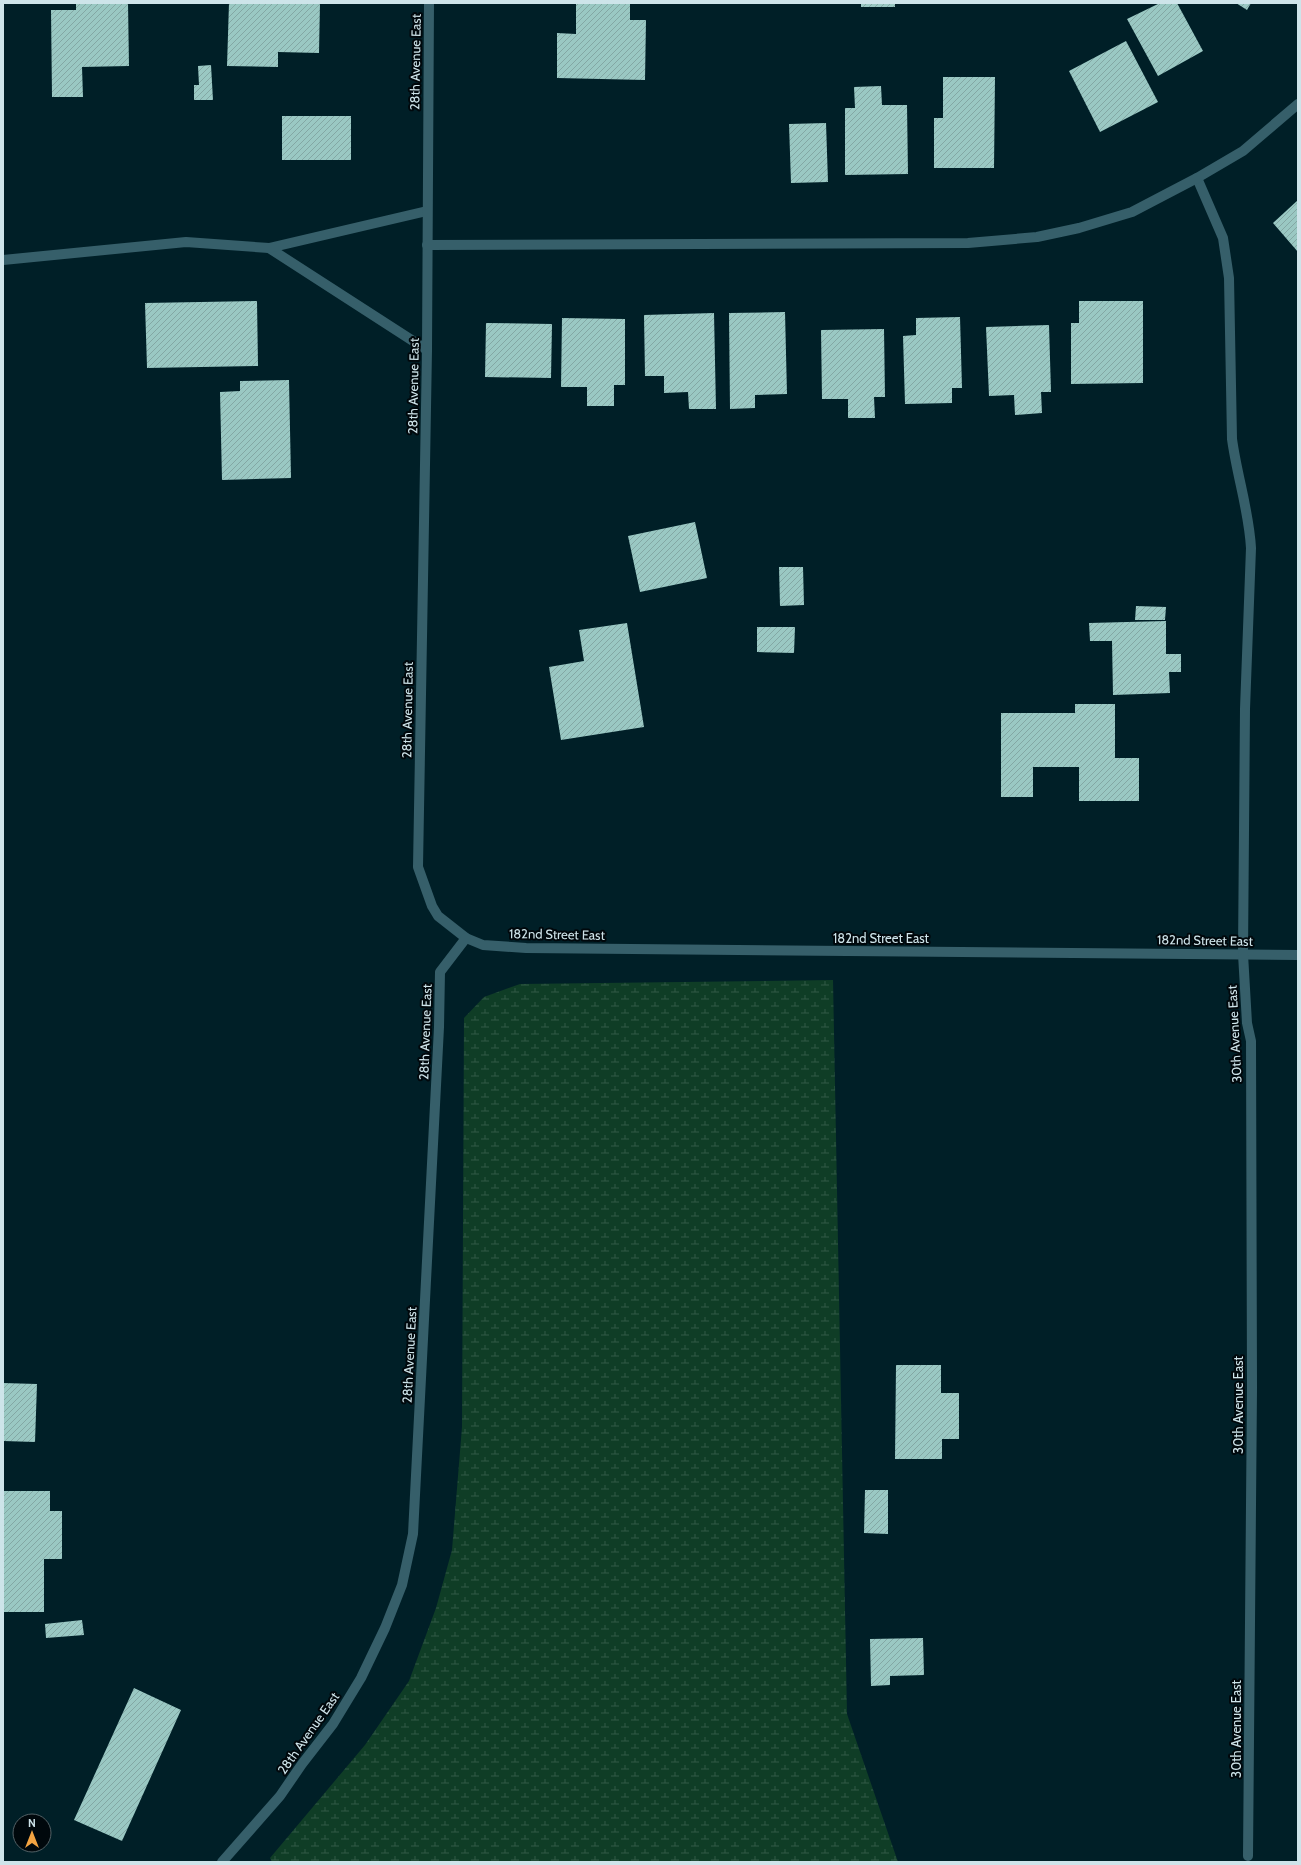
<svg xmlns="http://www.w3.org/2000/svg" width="1301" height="1865" font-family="Cabin,sans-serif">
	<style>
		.wetland { fill: url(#wetland-marsh) }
		.building { fill: url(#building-hatch) }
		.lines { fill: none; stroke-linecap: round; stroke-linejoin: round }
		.lane { stroke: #365f6a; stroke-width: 10 }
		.street { stroke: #365f6a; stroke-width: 10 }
		.labels { text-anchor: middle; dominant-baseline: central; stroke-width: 4; stroke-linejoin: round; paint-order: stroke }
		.street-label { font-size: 13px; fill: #cee4ea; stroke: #00080c }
	</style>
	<defs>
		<pattern id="wetland-marsh" width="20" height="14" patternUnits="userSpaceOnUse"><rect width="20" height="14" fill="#0f3d26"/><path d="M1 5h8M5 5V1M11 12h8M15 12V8" fill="none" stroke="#315946"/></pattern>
		<pattern id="building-hatch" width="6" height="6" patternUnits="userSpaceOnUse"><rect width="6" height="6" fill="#9ac8c3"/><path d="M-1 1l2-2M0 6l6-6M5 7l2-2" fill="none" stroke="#83a7a4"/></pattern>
	</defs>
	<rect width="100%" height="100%" fill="#001f27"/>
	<polygon class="wetland" points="833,980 847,1714 898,1862 272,1862 270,1858 365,1745 409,1681 436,1608 452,1550 462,1427 464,1018 484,997 520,984"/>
	<g class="building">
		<polygon points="76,3 128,3 129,66 82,67 83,97 52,97 51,10 76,10"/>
		<polygon points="229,3 320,3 319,53 278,52 278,67 227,66"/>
		<polygon points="576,3 630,3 630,20 646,20 645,80 557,78 557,33 576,34"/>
		<rect x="861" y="3" width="34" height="4"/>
		<polygon points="1160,3 1177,3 1203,51 1158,76 1127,19"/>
		<polygon points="1236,3 1251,3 1247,10"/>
		<polygon points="1126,41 1158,102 1100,132 1069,71"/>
		<polygon points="211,65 213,100 194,100 194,85 199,85 198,66"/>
		<polygon points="943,77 995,77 994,168 934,168 934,118 943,118"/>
		<polygon points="881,86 882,105 907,105 908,174 845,175 845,108 855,108 854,87"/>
		<rect x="282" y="116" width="69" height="44"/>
		<polygon points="826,123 828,182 791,183 789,124"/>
		<polygon points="1298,200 1298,252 1273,223"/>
		<polygon points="257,301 258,366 147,368 145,303"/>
		<polygon points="1079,301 1143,301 1143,383 1071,384 1071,323 1079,323"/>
		<polygon points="785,312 787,394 755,395 755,408 730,409 729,313"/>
		<polygon points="714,313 716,409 689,409 688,392 664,393 664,376 645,376 644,315"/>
		<polygon points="960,317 962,388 952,388 952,403 905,404 903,336 916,335 916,318"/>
		<polygon points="562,318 625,319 625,385 614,385 614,406 587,406 587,387 561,387"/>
		<polygon points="486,323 552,324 551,378 485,377"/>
		<polygon points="1049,325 1051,392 1041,392 1042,413 1015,415 1014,395 989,396 986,327"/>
		<polygon points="884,329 885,397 874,397 875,418 848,418 848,399 822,399 821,330"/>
		<polygon points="289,380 291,478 222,480 220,392 240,391 240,381"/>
		<polygon points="695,522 707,578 640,592 628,536"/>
		<polygon points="779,567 803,567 804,605 780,606"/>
		<polygon points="1136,606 1166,607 1165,620 1135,620"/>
		<polygon points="1166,621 1166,654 1181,654 1181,672 1169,672 1170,693 1113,695 1112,641 1090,641 1089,623"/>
		<polygon points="627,623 644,727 561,740 549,667 584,661 579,630"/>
		<polygon points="757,627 795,627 794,653 757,652"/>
		<polygon points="1075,704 1115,704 1115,758 1139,758 1139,801 1079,801 1079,767 1033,767 1033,797 1001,797 1001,713 1075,713"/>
		<polygon points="896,1365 941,1365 941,1393 959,1393 959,1439 942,1439 942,1459 895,1459"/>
		<polygon points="3,1383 37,1384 35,1442 3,1441"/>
		<polygon points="865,1490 888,1490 888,1534 864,1533"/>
		<polygon points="3,1491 50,1491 50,1511 62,1511 62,1559 44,1559 44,1612 3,1612"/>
		<polygon points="82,1620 84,1635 46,1638 45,1624"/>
		<polygon points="923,1638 924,1675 890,1676 890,1685 871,1686 870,1639"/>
		<polygon points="134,1688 181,1710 122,1841 74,1820"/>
	</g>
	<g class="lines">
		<g class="lane">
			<path d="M1197,178L1223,238L1229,278L1232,439C1237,476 1249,511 1251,548L1245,709L1243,954"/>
			<polyline points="269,248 427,350"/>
			<polyline points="3,260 186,242 269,248 427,211"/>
		</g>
		<g class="street">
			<polyline points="429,3 427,350 418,867 432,906 438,916 466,938 483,945 526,948 1298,955"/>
			<polyline points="427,245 968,243 1037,237 1079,228 1132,212 1197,178 1243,151 1298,104"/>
			<polyline points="1243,954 1247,1023 1251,1041 1252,1388 1248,1856"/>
			<polyline points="222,1862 280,1796 302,1764 333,1724 361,1678 385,1628 402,1585 413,1534 439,1027 440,972 466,938"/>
		</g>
	</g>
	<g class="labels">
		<g class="street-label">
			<text transform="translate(415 62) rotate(-89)">28th Avenue East</text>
			<text transform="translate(413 386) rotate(-89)">28th Avenue East</text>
			<text transform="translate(407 710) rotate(-89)">28th Avenue East</text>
			<text transform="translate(557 934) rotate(1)">182nd Street East</text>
			<text x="881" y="938">182nd Street East</text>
			<text transform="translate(1205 940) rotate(1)">182nd Street East</text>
			<text transform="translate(425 1032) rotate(-88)">28th Avenue East</text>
			<text transform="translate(1234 1034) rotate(-93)">30th Avenue East</text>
			<text transform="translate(409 1355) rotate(-87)">28th Avenue East</text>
			<text transform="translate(1238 1405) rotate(-90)">30th Avenue East</text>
			<text transform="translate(1236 1729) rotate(-90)">30th Avenue East</text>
			<text transform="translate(308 1733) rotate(-55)">28th Avenue East</text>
		</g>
	</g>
	<rect width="1301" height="1865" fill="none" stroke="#cee4ea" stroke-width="8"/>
	<g transform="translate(32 1833)"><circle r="19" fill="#00080c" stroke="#526065"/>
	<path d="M0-3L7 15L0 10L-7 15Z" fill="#f3a442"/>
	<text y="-6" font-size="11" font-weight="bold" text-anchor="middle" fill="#cee4ea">N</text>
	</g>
</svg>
